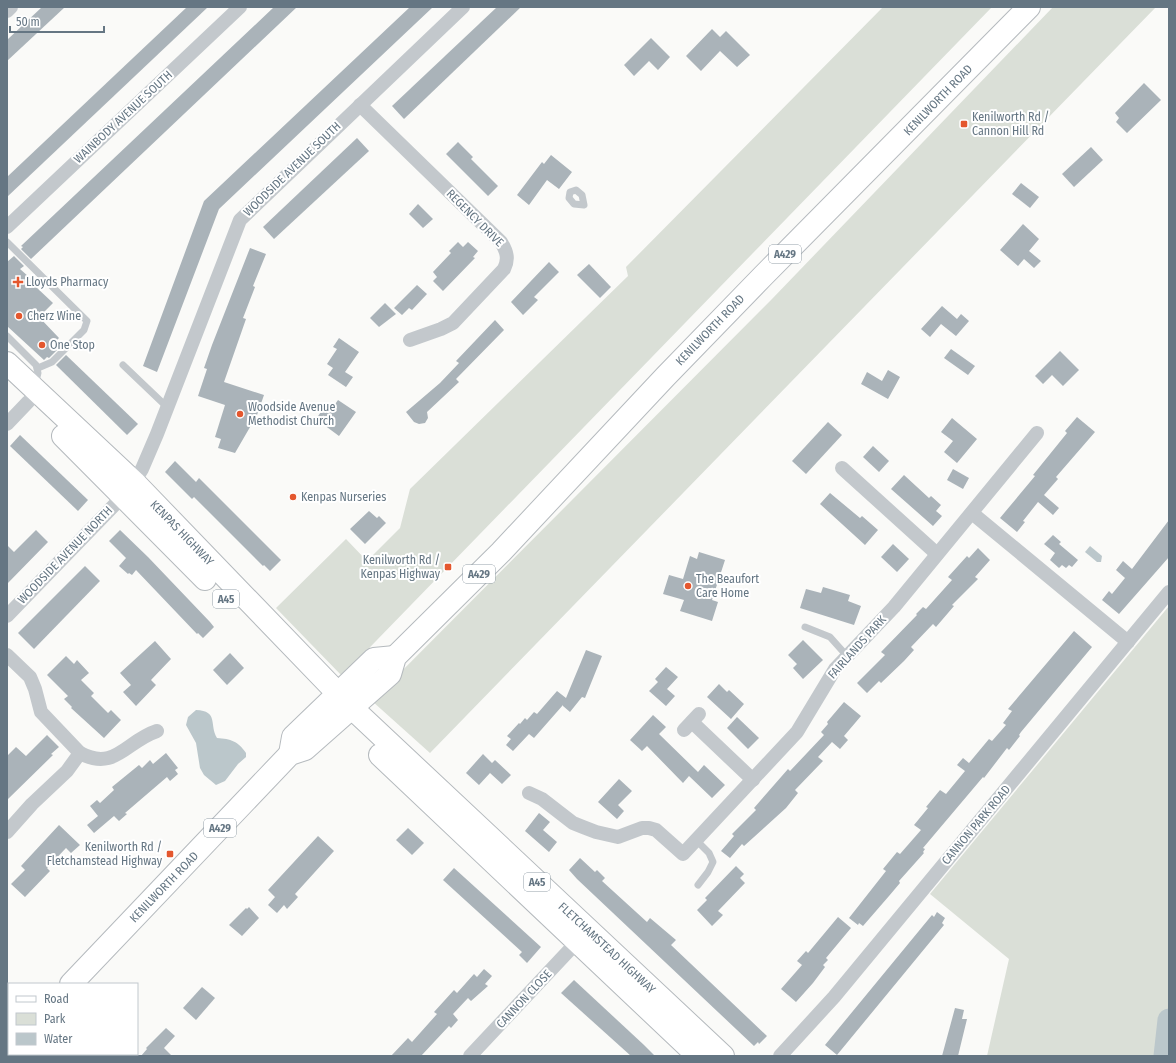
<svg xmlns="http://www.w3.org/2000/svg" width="1176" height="1063" font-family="'Fira Sans Condensed',sans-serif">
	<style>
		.green { fill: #dadfd7 }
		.water { fill: #bbc7cb }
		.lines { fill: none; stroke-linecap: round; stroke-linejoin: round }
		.river { stroke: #bbc7cb; stroke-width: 23 }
		.building { fill: #aab3b9 }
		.primary-casing { stroke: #b5babe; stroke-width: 24 }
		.highway-casing { stroke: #b4b9bd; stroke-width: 24 }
		.lane { stroke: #c3c8cc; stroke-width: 7 }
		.street { stroke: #c3c8cc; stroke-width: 14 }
		.primary { stroke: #fff; stroke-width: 22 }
		.highway { stroke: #fff; stroke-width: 22 }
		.poi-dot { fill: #e4572e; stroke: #fff; stroke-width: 1.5 }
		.labels { text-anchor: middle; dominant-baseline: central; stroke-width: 4; stroke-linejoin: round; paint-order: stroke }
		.shield { fill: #fff; stroke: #939fa8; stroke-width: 1 }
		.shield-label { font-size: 11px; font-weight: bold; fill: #657683 }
		.street-label { font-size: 12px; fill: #657683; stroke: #fff }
		.poi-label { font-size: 12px; fill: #657683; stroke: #fff; text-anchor: start }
	</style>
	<rect width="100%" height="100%" fill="#fafaf8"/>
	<g class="green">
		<polygon points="883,7 992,7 342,676 276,608 346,539 367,561 400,528 410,489 628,276 626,267"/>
		<polygon points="1053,7 1156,7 430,753 372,701 772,299"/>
		<polygon points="1169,606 1169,1056 987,1056 1009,959 930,894"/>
	</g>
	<g class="water">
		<polygon points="1090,546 1102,556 1101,562 1097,562 1085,552"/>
		<path d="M196,710C219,711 209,725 217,738C231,739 238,741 246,753V757L238,764L225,781L216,785L204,775L200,768L196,743L186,725L188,717Z"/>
	</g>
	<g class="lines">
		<polyline class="river" points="1165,1056 1169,1020"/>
	</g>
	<g class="building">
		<polygon points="42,7 65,7 7,61 7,40"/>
		<polygon points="187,7 208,7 7,197 7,177"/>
		<polygon points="274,7 297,7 31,259 21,249 23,247 21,246"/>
		<polygon points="410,7 433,7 219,209 157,372 143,366 204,201"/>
		<polygon points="497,7 521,7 404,119 392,106"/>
		<polygon points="712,29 720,37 726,31 750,55 737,67 720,51 701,71 686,56"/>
		<polygon points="651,38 670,57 658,70 649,61 634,76 624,65"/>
		<polygon points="1144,83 1161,100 1127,133 1116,122 1119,118 1115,113"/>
		<polygon points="357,138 369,151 274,239 263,227"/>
		<polygon points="458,142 473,157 471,159 498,186 488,196 446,154"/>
		<polygon points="1091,147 1103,160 1074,187 1062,174"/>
		<polygon points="551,155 572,172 559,189 547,180 529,205 517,195 542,162 544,164"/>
		<polygon points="1021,183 1039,197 1030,208 1012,194"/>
		<polygon points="418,204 433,219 423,228 409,214"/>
		<polygon points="1023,224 1039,239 1029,251 1041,261 1034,268 1024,259 1018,266 1000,250"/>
		<polygon points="458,242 463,247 468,242 478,251 473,257 475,258 443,291 433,281 437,277 433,272 451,253 449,251"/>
		<polygon points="250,248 266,254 253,286 255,287 243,318 246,319 224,382 264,395 257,415 235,453 218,448 221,439 215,437 225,405 198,396 207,369 204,368 212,345"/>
		<polygon points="14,256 24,266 20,269 38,285 36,287 53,303 39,317 59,338 54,343 59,348 49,358 47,357 44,360 7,326 7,262"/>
		<polygon points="549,262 559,272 534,297 538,300 523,315 511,302"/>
		<polygon points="589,264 611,287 600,298 577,275"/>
		<polygon points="417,285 427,294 412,310 409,308 402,315 394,308"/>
		<polygon points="385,303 396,314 379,327 370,318"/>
		<polygon points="942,306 957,319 961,314 969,321 956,336 941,324 930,337 921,329"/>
		<polygon points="495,320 504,330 456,379 459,382 427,412 428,418 425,423 419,424 414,422 406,412 440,383 459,363 456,361"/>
		<polygon points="339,338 359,352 345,372 353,377 346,387 328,375 333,368 327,364 337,349 333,347"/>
		<polygon points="951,349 975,366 968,375 944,358"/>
		<polygon points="1060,351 1079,370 1063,386 1052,375 1043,384 1035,376"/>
		<polygon points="66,355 138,424 127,435 56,365"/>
		<polygon points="888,370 900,377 888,399 861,384 867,372 882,381"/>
		<polygon points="338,400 356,412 339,436 316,419 323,409 329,413"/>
		<polygon points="1077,417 1095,432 1056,477 1058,479 1044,495 1059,508 1053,515 1038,502 1023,521 1025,522 1017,532 1000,518 1035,476 1033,475 1067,433 1065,431"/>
		<polygon points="952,418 977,439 957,463 944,452 953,441 941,432"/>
		<polygon points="828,422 842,435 806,474 792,461"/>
		<polygon points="20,435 88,500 78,511 10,446"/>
		<polygon points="873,446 889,461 879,472 863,457"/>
		<polygon points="175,461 196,482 199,478 281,560 270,571 264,565 263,566 194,497 192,499 165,472"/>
		<polygon points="953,469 969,478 963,489 947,480"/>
		<polygon points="904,475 929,498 931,496 941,505 936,511 942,516 933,526 891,489"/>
		<polygon points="830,493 860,518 862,516 878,530 865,545 820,504"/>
		<polygon points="369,511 377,518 379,516 386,523 365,544 350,529"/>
		<polygon points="1169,520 1169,557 1119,614 1102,600 1109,591 1112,594 1125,578 1116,570 1123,561 1132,569"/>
		<polygon points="36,530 48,542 7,584 7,545 14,552"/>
		<polygon points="120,530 148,557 210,622 214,627 203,638 198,633 197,634 136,570 132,575 129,573 128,574 119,566 126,558 109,541"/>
		<polygon points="1053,535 1061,542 1059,544 1078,560 1072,567 1069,565 1066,568 1062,565 1059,568 1050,560 1055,553 1044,544"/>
		<polygon points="893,544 909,559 897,572 881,557"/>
		<polygon points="978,548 990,560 975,577 978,579 952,605 954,606 936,627 933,624 911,647 914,650 904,661 881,683 879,681 867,693 857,683 885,655 881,652 917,615 916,614 923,607 926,609 952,580 948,577 967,556 969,558"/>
		<polygon points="699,552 725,560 712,600 718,602 712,621 680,611 684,600 663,594 669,575 683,579 690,556 697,559"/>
		<polygon points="85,566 100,581 34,649 18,633"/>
		<polygon points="823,587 850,595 848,601 861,606 854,625 800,608 806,589 821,593"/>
		<polygon points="1074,631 1092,647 1021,732 1019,735 1020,736 1009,750 1007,748 984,778 983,777 923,848 925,849 923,852 924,853 899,881 900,883 889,896 863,926 859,923 858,925 849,918 886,871 883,869 897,852 900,854 921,830 914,825 928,808 926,807 940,790 946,794 965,771 957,765 963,758 969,763 989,739 992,741 1006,725 1003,723 1012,711 1008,709"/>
		<polygon points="803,640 823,660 803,679 793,668 797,664 788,655"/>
		<polygon points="155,641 171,659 151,680 156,685 136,706 123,692 131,685 120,673"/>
		<polygon points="586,650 602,656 585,698 582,697 570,712 563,706 563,705 534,738 529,734 513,751 506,745 511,739 507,736 519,723 520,724 525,718 527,720 534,712 537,714 557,691 566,698"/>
		<polygon points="230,653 244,668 227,685 213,670"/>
		<polygon points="66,656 74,664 77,660 89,673 81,680 94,693 91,696 108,713 111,710 121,720 104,738 71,708 72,707 64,699 68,696 47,675"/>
		<polygon points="666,667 678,677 667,689 675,696 666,706 649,691 658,682 655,679"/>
		<polygon points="719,684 727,692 729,690 744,704 731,719 707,697"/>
		<polygon points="844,702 861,716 844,736 848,740 840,749 832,742 818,757 823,761 795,790 798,793 786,808 744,846 742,844 730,858 721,851 734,836 732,834 756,810 754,808 788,769 790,771 824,735 821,732 828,724 827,722"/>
		<polygon points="653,715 666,727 659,734 698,772 704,765 725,785 712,798 689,776 683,783 647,746 642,751 630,740"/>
		<polygon points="737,717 759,738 748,749 727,728"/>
		<polygon points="47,735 59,747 51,754 53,755 7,800 7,756 16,747 26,756"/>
		<polygon points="166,753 178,768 175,770 178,774 170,781 167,777 125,813 127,814 119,821 114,816 94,833 87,825 98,816 90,806 97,800 100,803 114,790 112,787 139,765 142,768 150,760 153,764"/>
		<polygon points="483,754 492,763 495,760 511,775 502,784 490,773 479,785 466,773"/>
		<polygon points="619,779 632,791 618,805 624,811 617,819 598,802"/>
		<polygon points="539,813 550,822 543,830 557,842 549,852 525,831"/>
		<polygon points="59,825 80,845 71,853 66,848 47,868 50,871 25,897 11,884 25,870 21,866"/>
		<polygon points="408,828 424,843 412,855 396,840"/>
		<polygon points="318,836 334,851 295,894 298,897 287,909 284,905 277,913 268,905 275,897 268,890"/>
		<polygon points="580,858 595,872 597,870 605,878 602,881 647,922 650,918 676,940 671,945 767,1036 759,1044 758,1042 754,1046 577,879 569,870"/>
		<polygon points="736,866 744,874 740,878 745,883 718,911 723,915 712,926 697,910 707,900 705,898"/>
		<polygon points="454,868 541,947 527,963 519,955 522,952 443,880"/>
		<polygon points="249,907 259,918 242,936 229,925 246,908 247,909"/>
		<polygon points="937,912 945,918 942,923 944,925 837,1055 825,1045 932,915 934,917"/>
		<polygon points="838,917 851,928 826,958 828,960 823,965 825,967 813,983 796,1002 781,989 802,965 797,961 806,951 808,953"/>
		<polygon points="484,969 492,976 485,984 488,986 471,1001 468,998 453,1014 458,1020 451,1028 449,1026 421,1056 391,1056 408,1038 412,1042 437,1014 434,1012 454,990 457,993 474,974 477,977"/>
		<polygon points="574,980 644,1045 655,1056 631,1056 561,993"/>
		<polygon points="202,987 215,998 196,1020 183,1008"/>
		<polygon points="955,1008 964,1010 962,1019 967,1019 958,1056 942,1056"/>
		<polygon points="166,1028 175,1036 164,1048 172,1056 141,1056 147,1049 146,1048"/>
	</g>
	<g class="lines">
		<defs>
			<g id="primary">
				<polyline points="290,754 293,737 374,659 395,657"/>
				<polyline points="71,984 290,754 305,749 390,674 395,657 501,552 665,377 763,276 1029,7"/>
				<polyline points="7,1051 9,1049"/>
			</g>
			<g id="highway">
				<polyline points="7,363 134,482 352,708 723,1056"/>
				<polyline points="63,436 205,579"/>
				<polyline points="380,755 698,1056"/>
			</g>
		</defs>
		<use href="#primary" class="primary-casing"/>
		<use href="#highway" class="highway-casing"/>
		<g class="lane">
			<polygon points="576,190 582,195 584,205 574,204 569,198 570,192"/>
			<polyline points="7,242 87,321 84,330 52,362 38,368"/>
			<polyline points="7,336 36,365 38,373 35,385"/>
			<polyline points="123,365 167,407"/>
			<polyline points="805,627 830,637 847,656"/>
			<polyline points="696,840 709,853 713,862 708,872 698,885"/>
		</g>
		<g class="street">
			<polyline points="7,11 11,7"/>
			<path d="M360,105L501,242C507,252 509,259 504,269L453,323L441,329L410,340"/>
			<polyline points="7,227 240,7"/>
			<polyline points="7,424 28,402"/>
			<polyline points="842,468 937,554"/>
			<polyline points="134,482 142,469 157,434 240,220 463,7"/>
			<polyline points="972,513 1128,642"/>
			<polyline points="7,616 124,495"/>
			<path d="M7,655L30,677L35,689L41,712L80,753C115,772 126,741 157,731"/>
			<polyline points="692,722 753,780"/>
			<polyline points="684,730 699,714"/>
			<polyline points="529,793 542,799 573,823 583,827 596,832 618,837 642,828 649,828 656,830 683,854 797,732 835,669 894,607 1037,433"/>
			<polyline points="7,832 32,804 67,771 80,753"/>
			<polyline points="470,1056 577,942"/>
			<polyline points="780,1056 834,997 1169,592"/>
		</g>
		<use href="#primary" class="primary"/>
		<use href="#highway" class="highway"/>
	</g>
	<g class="poi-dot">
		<rect x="960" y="120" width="8" height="8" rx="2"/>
		<path d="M16 276h4v4h4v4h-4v4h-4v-4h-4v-4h4z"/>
		<circle cx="19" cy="316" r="4"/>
		<circle cx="42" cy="345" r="4"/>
		<circle cx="240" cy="414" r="4"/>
		<circle cx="293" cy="497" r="4"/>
		<rect x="444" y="563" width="8" height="8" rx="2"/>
		<circle cx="688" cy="586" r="4"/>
		<rect x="166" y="850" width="8" height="8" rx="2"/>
	</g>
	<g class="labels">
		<g class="shield">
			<rect x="769" y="245" width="32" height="18" rx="3"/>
			<rect x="463" y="565" width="32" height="18" rx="3"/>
			<rect x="213" y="590" width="26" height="18" rx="3"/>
			<rect x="204" y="819" width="32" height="18" rx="3"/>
			<rect x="524" y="873" width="26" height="18" rx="3"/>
		</g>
		<g class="shield-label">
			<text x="785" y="254">A429</text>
			<text x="479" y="574">A429</text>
			<text x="226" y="599">A45</text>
			<text x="220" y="828">A429</text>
			<text x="537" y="882">A45</text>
		</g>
		<g class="street-label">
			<text transform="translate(938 100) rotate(-46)">KENILWORTH ROAD</text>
			<text transform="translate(123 117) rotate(-43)">WAINBODY AVENUE SOUTH</text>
			<text transform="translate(292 169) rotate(-44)">WOODSIDE AVENUE SOUTH</text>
			<text transform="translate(475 218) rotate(45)">REGENCY DRIVE</text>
			<text transform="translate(710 330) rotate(-46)">KENILWORTH ROAD</text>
			<text transform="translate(182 533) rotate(46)">KENPAS HIGHWAY</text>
			<text transform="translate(65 555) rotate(-46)">WOODSIDE AVENUE NORTH</text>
			<text transform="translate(857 647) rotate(-48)">FAIRLANDS PARK</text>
			<text transform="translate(976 825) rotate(-50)">CANNON PARK ROAD</text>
			<text transform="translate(164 887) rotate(-46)">KENILWORTH ROAD</text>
			<text transform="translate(607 948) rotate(43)">FLETCHAMSTEAD HIGHWAY</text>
			<text transform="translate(524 999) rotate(-47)">CANNON CLOSE</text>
		</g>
		<g class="poi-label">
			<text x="972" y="117">Kenilworth Rd /<tspan x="972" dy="14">Cannon Hill Rd</tspan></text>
			<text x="26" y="282">Lloyds Pharmacy</text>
			<text x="27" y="316">Cherz Wine</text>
			<text x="50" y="345">One Stop</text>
			<text x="248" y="407">Woodside Avenue<tspan x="248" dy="14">Methodist Church</tspan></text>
			<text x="301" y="497">Kenpas Nurseries</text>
			<text x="440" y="560" text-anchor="end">Kenilworth Rd /<tspan x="440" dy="14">Kenpas Highway</tspan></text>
			<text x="696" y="579">The Beaufort<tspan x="696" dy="14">Care Home</tspan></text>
			<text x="162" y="847" text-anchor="end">Kenilworth Rd /<tspan x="162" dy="14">Fletchamstead Highway</tspan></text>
		</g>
	</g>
	<rect width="1176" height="1063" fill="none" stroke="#657683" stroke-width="16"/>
	<rect x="8" y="983" width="130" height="72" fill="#ffffff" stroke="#c1c8cd"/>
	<rect x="16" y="996" width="20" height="6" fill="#ffffff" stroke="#c1c8cd"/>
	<text x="44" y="1003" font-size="12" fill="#657683">Road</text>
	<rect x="16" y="1013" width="20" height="12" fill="#dadfd7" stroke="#c1c8cd"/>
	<text x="44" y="1023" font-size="12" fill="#657683">Park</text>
	<rect x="16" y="1033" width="20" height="12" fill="#bbc7cb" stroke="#c1c8cd"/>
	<text x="44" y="1043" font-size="12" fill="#657683">Water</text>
	<path d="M10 26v6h94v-6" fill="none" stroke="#657683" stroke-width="2"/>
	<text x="16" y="26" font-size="12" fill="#657683" stroke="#ffffff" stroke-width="3" paint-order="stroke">50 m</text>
</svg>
